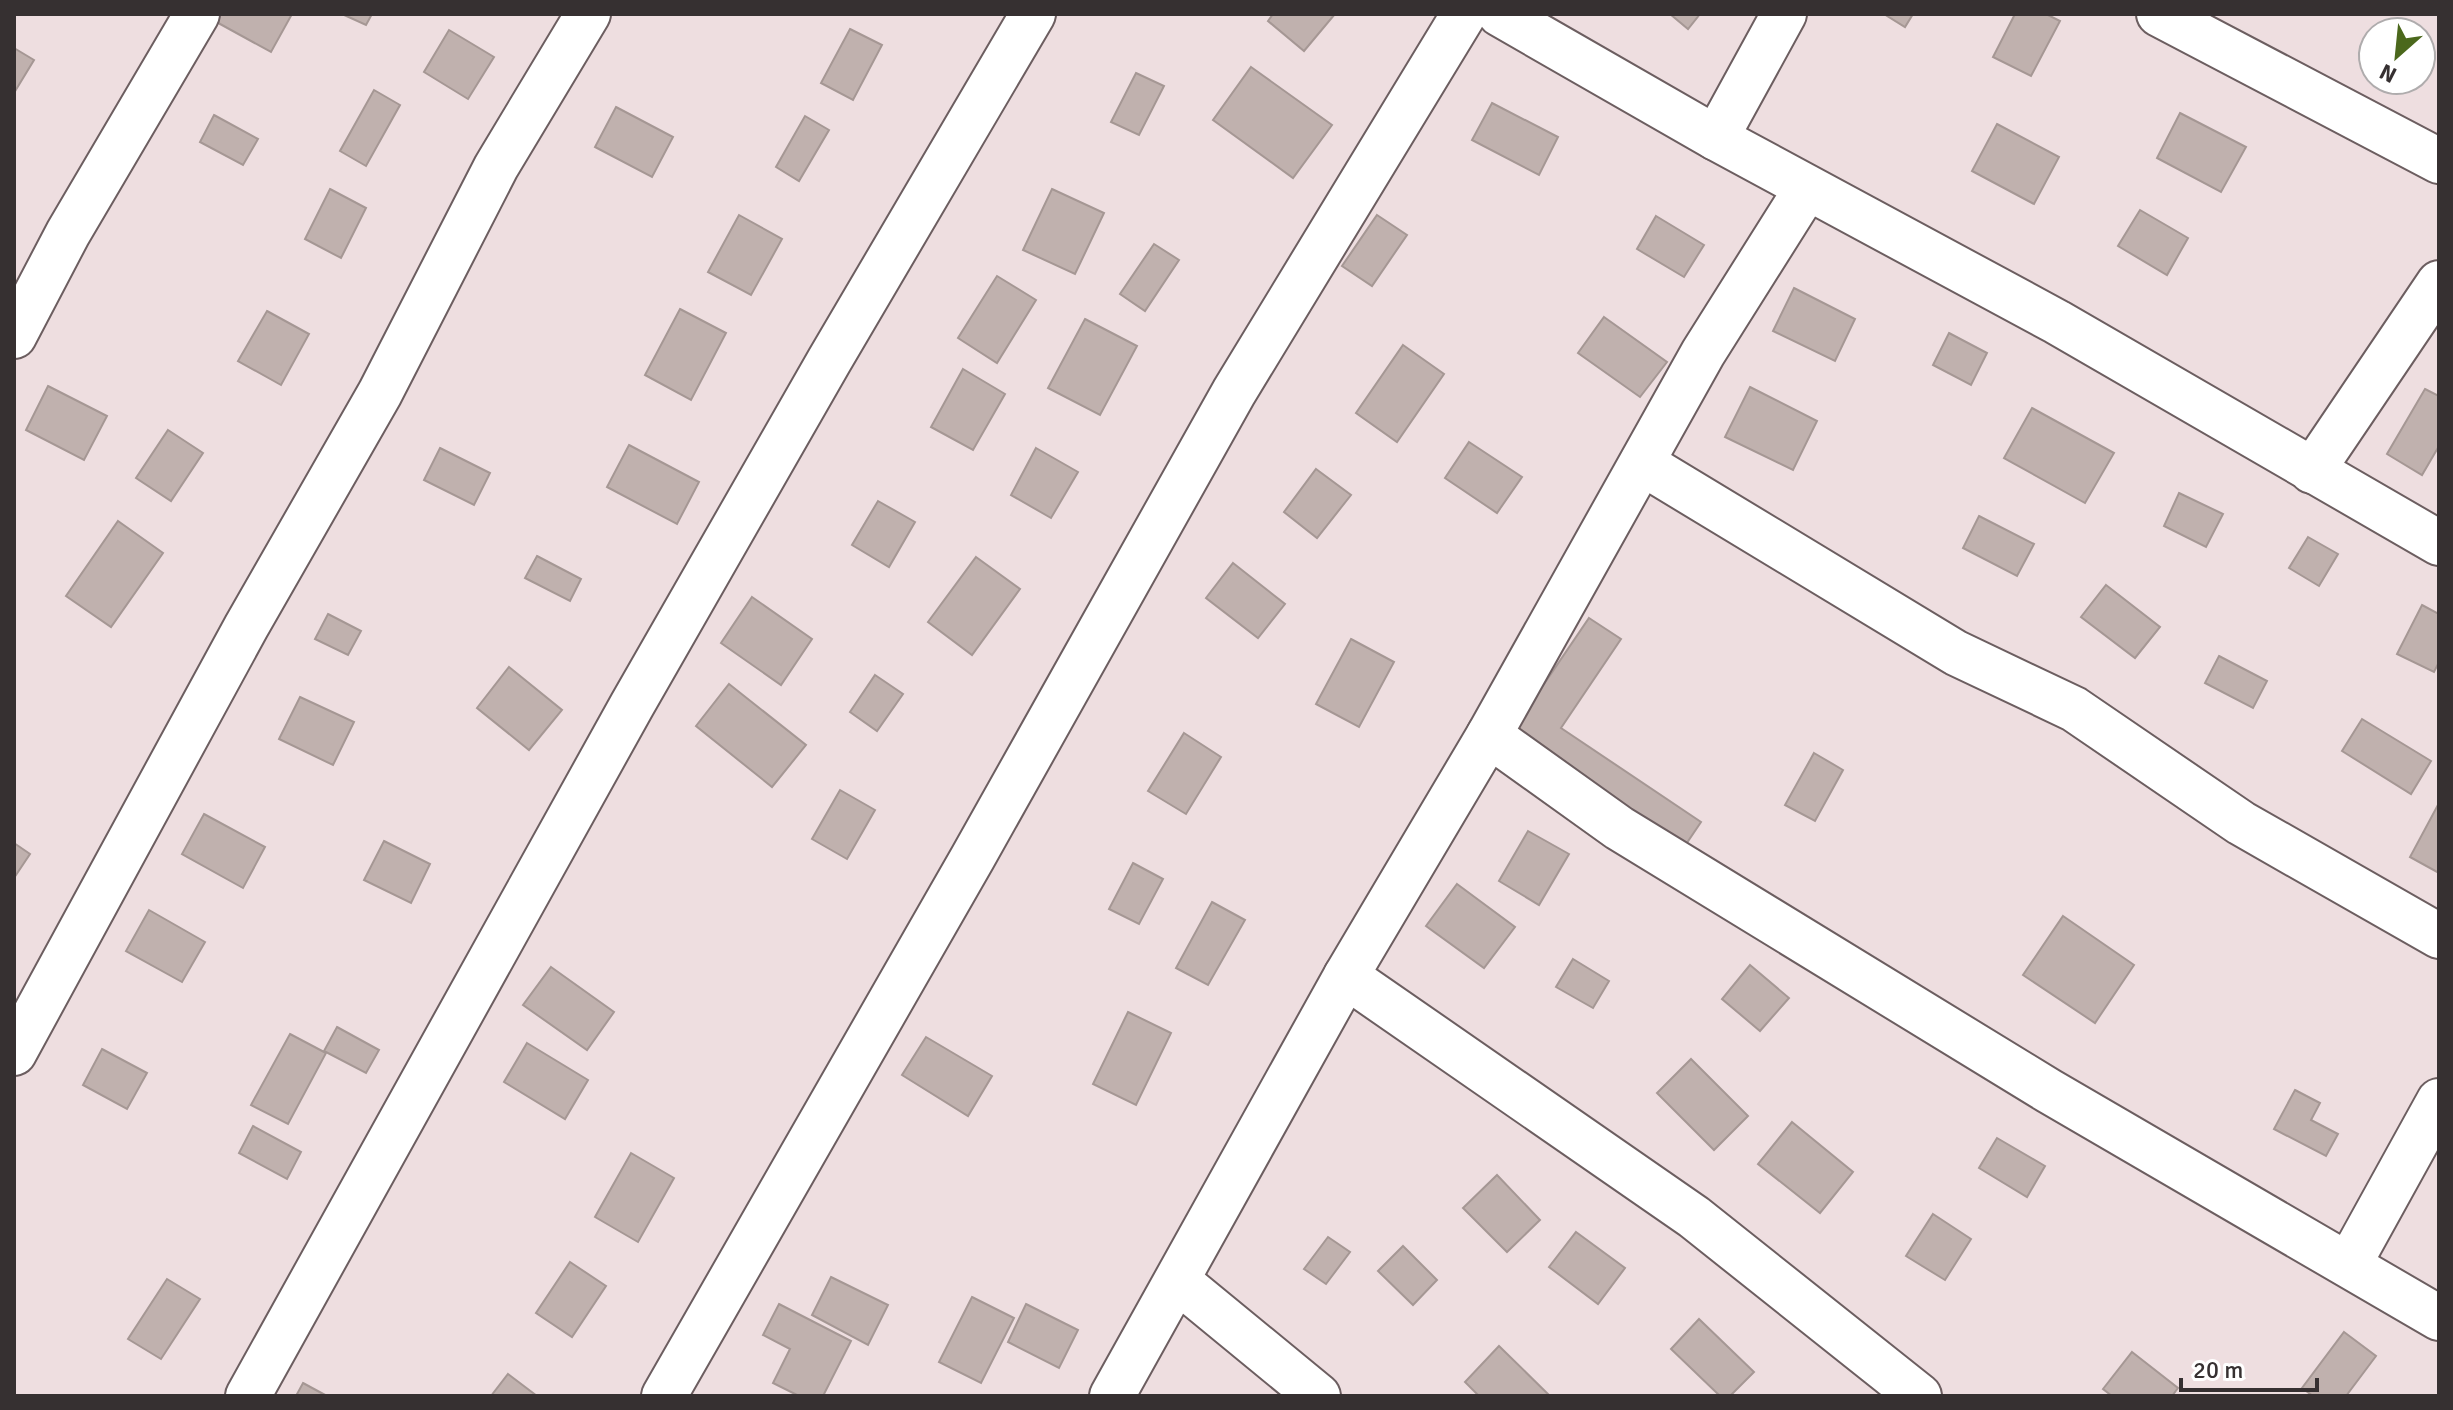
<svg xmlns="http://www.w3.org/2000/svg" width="2453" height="1410" font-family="Signika,sans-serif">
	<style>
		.building { fill: #c0b1ae; stroke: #a59794; stroke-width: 2 }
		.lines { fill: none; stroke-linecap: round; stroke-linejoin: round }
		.minor-casing { stroke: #6c5e60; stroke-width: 48 }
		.minor { stroke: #fff; stroke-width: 44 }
	</style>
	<rect width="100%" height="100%" fill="#eedee0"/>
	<g class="building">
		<polygon points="214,14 292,14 271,52 211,19"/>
		<polygon points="342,14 372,14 366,25"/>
		<polygon points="1273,14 1335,14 1304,51 1268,21"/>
		<polygon points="1670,14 1700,14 1688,29"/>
		<polygon points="1884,14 1913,14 1905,27"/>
		<polygon points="2015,14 2046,14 2060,21 2031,76 1993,57"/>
		<polygon points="850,29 882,45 853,100 821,83"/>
		<polygon points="449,30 494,57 468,99 424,72"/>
		<polygon points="14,48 34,60 14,93"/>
		<polygon points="1251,67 1332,125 1293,178 1213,120"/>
		<polygon points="1136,73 1164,86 1139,135 1111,122"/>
		<polygon points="374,90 400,105 366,166 340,151"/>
		<polygon points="1492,103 1558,137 1539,175 1472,140"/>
		<polygon points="616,107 673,137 652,177 595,147"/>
		<polygon points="2180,113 2246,147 2221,192 2157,158"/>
		<polygon points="214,115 258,139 243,165 200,142"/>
		<polygon points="805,116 829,130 799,181 776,167"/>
		<polygon points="1997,124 2059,157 2034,204 1972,171"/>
		<polygon points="330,189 366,208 341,258 305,239"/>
		<polygon points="1052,189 1104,213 1075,274 1023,250"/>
		<polygon points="2140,210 2188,238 2167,275 2118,246"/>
		<polygon points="739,215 782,239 751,295 708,272"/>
		<polygon points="1377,215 1407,235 1372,286 1342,266"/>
		<polygon points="1656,216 1704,245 1684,277 1637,249"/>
		<polygon points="1154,244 1179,260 1145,311 1120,294"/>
		<polygon points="997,276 1036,300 997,363 958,338"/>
		<polygon points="1794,288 1855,319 1835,361 1773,331"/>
		<polygon points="680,309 726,333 691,400 645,375"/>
		<polygon points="267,311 309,334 281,385 238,361"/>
		<polygon points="1604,317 1667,362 1640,397 1578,353"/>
		<polygon points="1085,319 1137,346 1100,415 1048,388"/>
		<polygon points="1949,333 1987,353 1971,385 1933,365"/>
		<polygon points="1403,345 1444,374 1397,442 1356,413"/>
		<polygon points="963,369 1005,394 973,450 931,427"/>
		<polygon points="48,386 107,416 84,460 26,430"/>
		<polygon points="1750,387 1817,421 1793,470 1725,437"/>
		<polygon points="2425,389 2439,396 2439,446 2422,475 2387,454"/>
		<polygon points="2032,408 2114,453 2085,503 2004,458"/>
		<polygon points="168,430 203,453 171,501 136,478"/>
		<polygon points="1469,442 1522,477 1497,513 1445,478"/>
		<polygon points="629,445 699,482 677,524 607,487"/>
		<polygon points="440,448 490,473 474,505 424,480"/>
		<polygon points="1036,448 1078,472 1051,518 1011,495"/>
		<polygon points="1316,469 1351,495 1317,538 1284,512"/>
		<polygon points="2179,493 2223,514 2206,547 2164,526"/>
		<polygon points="878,501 915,522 889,567 852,545"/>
		<polygon points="1979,516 2034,544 2017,576 1963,548"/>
		<polygon points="118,521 163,553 111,627 66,596"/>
		<polygon points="2308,537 2338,554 2319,586 2289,568"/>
		<polygon points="537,556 581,579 570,601 525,578"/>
		<polygon points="976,557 1020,589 972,655 928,622"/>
		<polygon points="1233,563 1285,604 1258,638 1206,598"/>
		<polygon points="2106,585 2160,627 2135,658 2081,617"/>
		<polygon points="752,597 812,639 781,685 721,643"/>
		<polygon points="2422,605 2439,614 2439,662 2434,672 2397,654"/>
		<polygon points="328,614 361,631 348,655 315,639"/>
		<polygon points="1589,618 1621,639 1561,728 1701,822 1680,853 1508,737"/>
		<polygon points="1351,639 1394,662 1359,727 1316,704"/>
		<polygon points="2219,656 2267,681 2253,708 2205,683"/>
		<polygon points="509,667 562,710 529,750 477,708"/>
		<polygon points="875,675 903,694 877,731 850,712"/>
		<polygon points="729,684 806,745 772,787 696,726"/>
		<polygon points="300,697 354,722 333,765 279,739"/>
		<polygon points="2362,719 2431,761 2411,794 2342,751"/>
		<polygon points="1184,733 1221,757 1186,814 1148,791"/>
		<polygon points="1814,753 1843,770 1815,821 1785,805"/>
		<polygon points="840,790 875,810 847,859 812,839"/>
		<polygon points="2439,803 2439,873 2410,857"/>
		<polygon points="204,814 265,847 243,888 182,854"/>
		<polygon points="1528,831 1569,854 1539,905 1499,881"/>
		<polygon points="384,841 430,864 411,903 364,880"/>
		<polygon points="14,843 30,854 14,878"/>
		<polygon points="1133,863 1163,879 1139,924 1109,909"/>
		<polygon points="1457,884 1515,927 1484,968 1426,926"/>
		<polygon points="1212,902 1245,920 1208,985 1176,968"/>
		<polygon points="149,910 205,942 182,982 126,951"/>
		<polygon points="2063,916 2134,965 2095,1023 2023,975"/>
		<polygon points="1573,959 1609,981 1593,1008 1556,987"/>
		<polygon points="1750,965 1789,998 1760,1031 1722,999"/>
		<polygon points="551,967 614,1012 587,1050 523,1005"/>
		<polygon points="1128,1012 1171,1033 1136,1105 1093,1084"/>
		<polygon points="337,1027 379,1050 366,1073 324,1051"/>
		<polygon points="290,1034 326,1053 288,1124 251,1105"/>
		<polygon points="926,1037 992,1076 968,1116 902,1075"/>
		<polygon points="527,1043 588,1080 565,1119 504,1082"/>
		<polygon points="102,1049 147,1073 127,1109 83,1085"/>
		<polygon points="1691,1059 1748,1116 1714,1150 1657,1093"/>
		<polygon points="2295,1090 2320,1103 2311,1120 2338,1134 2326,1156 2274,1129"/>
		<polygon points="1792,1122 1853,1172 1820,1213 1758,1164"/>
		<polygon points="253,1126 301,1152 287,1179 239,1153"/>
		<polygon points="1997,1138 2045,1166 2027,1197 1979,1168"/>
		<polygon points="631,1153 674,1178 638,1242 595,1217"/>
		<polygon points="1497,1175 1540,1220 1507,1252 1463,1208"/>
		<polygon points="1933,1214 1971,1239 1945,1280 1906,1256"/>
		<polygon points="1576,1232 1625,1268 1598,1304 1549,1267"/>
		<polygon points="1328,1237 1350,1252 1326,1284 1304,1269"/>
		<polygon points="1403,1246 1437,1280 1413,1305 1378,1271"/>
		<polygon points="570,1262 606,1286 572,1337 536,1313"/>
		<polygon points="831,1277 888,1305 868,1345 812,1315"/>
		<polygon points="167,1279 200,1299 161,1359 128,1339"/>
		<polygon points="972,1297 1014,1318 981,1383 939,1362"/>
		<polygon points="779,1304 851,1341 823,1396 799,1396 773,1383 790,1349 763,1335"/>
		<polygon points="1026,1304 1078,1330 1059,1368 1008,1342"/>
		<polygon points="1699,1319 1754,1372 1730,1396 1720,1396 1671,1349"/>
		<polygon points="2344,1332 2376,1356 2346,1396 2313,1396 2302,1388"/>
		<polygon points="1499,1346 1550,1396 1479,1396 1465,1382"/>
		<polygon points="2132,1352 2178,1388 2172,1396 2112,1396 2103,1389"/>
		<polygon points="508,1374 537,1396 491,1396"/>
		<polygon points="303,1383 327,1396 296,1396"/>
	</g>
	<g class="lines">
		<defs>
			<g id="minor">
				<polyline points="1500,14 1716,138 2057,322 2439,543"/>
				<polyline points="2159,14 2439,161"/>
				<polyline points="1716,138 1784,14"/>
				<polyline points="14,336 68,233 197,14"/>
				<polyline points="1642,463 1956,653 2074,709 2241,823 2439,936"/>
				<polyline points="2312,471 2439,283"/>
				<polyline points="1489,735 1619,828 2049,1091 2439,1318"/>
				<polyline points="1346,976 1694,1217 1919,1396"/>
				<polyline points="14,1053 246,627 380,393 496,167 588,14"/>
				<polyline points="2349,1264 2439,1101"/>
				<polyline points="1178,1281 1318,1396"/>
				<polyline points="248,1396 632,705 829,361 1033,14"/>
				<polyline points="664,1396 973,857 1234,392 1464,14"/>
				<polyline points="1112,1396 1346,976 1489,735 1703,353 1807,188"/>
			</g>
		</defs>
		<use href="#minor" class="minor-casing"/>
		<use href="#minor" class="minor"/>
	</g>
	<rect width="2453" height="1410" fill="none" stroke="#363031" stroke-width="32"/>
	<g transform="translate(2397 56) rotate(207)"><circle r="38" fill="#ffffff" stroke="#afacad" stroke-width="2"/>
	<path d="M0-6L14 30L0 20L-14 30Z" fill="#4b681c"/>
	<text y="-12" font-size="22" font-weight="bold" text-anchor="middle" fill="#363031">N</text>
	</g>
	<path d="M2181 1378v12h136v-12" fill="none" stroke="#363031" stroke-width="4"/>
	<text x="2193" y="1378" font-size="24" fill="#363031" stroke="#ffffff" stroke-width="6" paint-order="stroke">20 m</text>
</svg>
